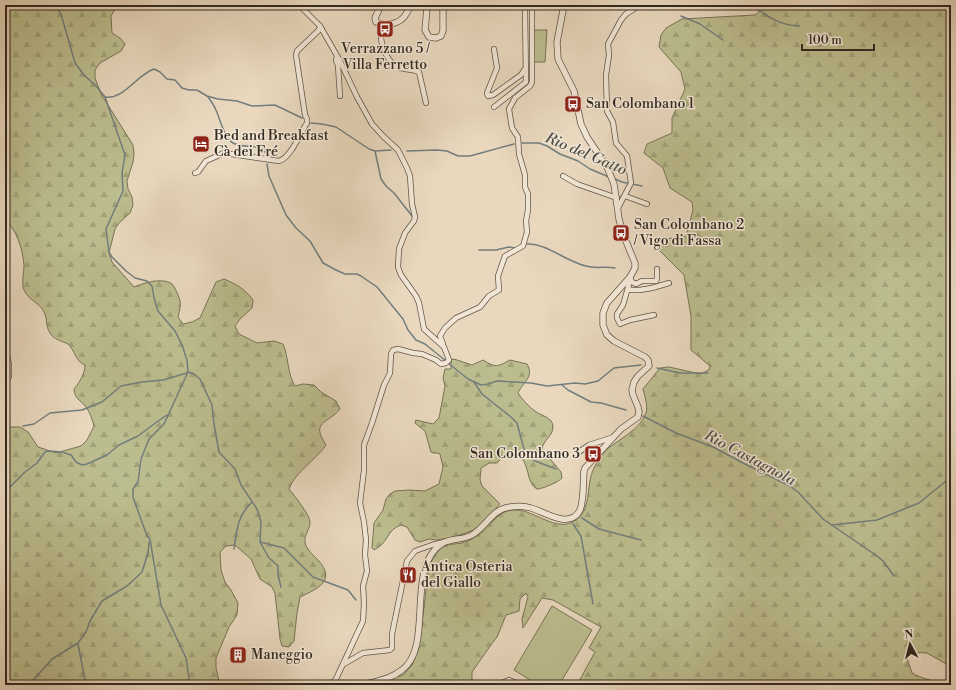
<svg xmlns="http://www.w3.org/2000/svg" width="956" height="690" font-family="'Libre Bodoni',serif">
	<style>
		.forest { fill: url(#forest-firs); stroke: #777357 }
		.pitch { fill: #bcbd8e; stroke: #777357 }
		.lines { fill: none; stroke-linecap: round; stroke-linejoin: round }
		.stream { stroke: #727e7e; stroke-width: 1.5 }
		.minor-casing { stroke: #605548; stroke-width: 6 }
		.tertiary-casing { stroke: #605548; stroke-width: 7 }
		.minor { stroke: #f1e6d5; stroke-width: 4.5 }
		.tertiary { stroke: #f1e6d5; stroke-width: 5.5 }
		.labels { text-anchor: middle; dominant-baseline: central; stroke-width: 3; stroke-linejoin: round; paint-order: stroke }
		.poi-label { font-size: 14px; fill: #322920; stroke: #f1e6d5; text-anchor: start }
		.water-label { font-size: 15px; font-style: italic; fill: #4d4c47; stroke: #f1e6d5 }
	</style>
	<defs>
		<pattern id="forest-firs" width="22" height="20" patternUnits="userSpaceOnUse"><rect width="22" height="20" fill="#bcbd8e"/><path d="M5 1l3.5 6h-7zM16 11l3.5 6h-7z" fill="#a2a27a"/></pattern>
	</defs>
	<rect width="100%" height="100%" fill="#e9d8be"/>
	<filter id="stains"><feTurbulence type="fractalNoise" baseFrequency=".005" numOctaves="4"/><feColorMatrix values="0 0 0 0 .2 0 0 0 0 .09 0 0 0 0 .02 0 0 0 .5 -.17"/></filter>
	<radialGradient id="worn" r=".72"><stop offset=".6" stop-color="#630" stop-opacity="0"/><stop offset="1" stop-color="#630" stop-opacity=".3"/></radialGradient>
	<g class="forest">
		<path d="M5,5H115V9L111,16L112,33L120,38L125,44L121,51L100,63L95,70V78L101,94L133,145L134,154L133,162L127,181L128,189L132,197L133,205L130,213L119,223L115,229L109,253L112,262L134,287C144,283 162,277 172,284C174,286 177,292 178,295C182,303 180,309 178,317L183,324L192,322L200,318L216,282L224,279C236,284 245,289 253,300L252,308L240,319L235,326L239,334L257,343L274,341L283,344C289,358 287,373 295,386L303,384L314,385L321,392L336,401L340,409C328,424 310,421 326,445C316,460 295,472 289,489C294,495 311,517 310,522C310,531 302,536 306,546C309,552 314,556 318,560C337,581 317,589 300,597L297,613L294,641L289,647L282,646L280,639L275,593L272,587L260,579L251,559L235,545L226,546L220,552L221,570L225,582L231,590L238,603L237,615L229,627L216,658V668L220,685H5V427H20L28,432L38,447L56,453L81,446L87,440L94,426C92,419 90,412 86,407C80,399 75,400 74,389C79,383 85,374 85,365C75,361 75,350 68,344C62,341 53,339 50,333C45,326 48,318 43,310C37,301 26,299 23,287C22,280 24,272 24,265C23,252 17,228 5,221Z"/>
		<path d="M756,5H951V665H948L927,653L905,652L912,673C922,679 933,680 944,685H577L595,652L589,648L601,627L553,600L542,598L523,628L522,619L528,597L526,593L520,599L519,611L506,615L497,637L493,642L472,672V685H372L403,675L412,665L419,648L429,566C433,559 436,552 441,548C447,544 455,544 462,543C467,542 474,538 478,535C493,526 496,509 517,510C535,511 555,531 573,522C593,512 585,485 594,468C597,462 601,455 606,450C619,439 640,430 646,413C648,406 645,397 643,389L660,368L669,367L700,374L709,370L710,366L691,350V316L684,275L659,250L665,239L686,236L693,210L692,202L670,188L663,168L644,153L647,144L672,133V118L685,89L681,72L659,47L661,35L666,28L682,19L755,15L759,12Z"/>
		<path d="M454,359L472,365L483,360C496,368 497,367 510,360L527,364C535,377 522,383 518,393C521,398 530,408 535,411C541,416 553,417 553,427C553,436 543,440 542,449L561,472L562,478C559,482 542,489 537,489C526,484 530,462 518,455L510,457H503L497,463H489L481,468L480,480L482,486L500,504L483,523L474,530L451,538L436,540L429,539L420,542L415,540L407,527L401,525C386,530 389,543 374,550L372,548L374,523L383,510L386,499L390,494L395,491L409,490L425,491L439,484L443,467L440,454L438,453H433L431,452L425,431L415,423L416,420L433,424L439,418L445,386L443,378L445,369H451V360Z"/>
	</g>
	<g class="pitch">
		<polygon points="534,30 547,30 545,62 533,62"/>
		<polygon points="552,606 592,630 559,685 538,685 514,670"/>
	</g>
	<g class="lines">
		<g class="stream">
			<polyline points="55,5 61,14 75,63 84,75 97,87 105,97 125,155 122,173 123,191 106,229 109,252 112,257 126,271 135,278 147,281 152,286 154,298 158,311 175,331 182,345 187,360 188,372 164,424 149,439 141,459 138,482 133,489 133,497 147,536 150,539 161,605 186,658 190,685"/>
			<path d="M752,5C768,17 779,25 799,26"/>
			<polyline points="681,16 700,24 723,40"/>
			<path d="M105,97C124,100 136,75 154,69L160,72L167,79L175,80L182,88L189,90H197L207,96L218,99L237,101L252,106L275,105L302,118"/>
			<path d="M208,97C211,101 214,105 216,110C220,119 224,138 233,143C247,150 259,141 268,156"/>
			<polyline points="311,123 322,124 336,127 369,149 375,151 391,150"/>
			<polyline points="522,143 539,143 547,146 560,154 578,161 590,169 609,177"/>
			<polyline points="375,151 381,179 386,186 394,193 412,216"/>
			<polyline points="407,151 437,150 447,151 458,156 470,156 514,144"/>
			<polyline points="267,164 269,176 286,215 296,228 310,241 323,263 336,270 345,274 357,274 361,276 377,287 403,319 408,330 416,340 425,344 446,361"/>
			<polyline points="615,179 622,182 642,186"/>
			<path d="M527,244C546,243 567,262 586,266C595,269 605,266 615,268"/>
			<polyline points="479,250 496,250 509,247 515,248"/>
			<polyline points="448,363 468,379 481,385 488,384 497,381 531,383 547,386 575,383 585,384 598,381 614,368 641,365"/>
			<polyline points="657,368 680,373 708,373"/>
			<polyline points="188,372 194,374 200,379 212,405 214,424 219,452 235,469 241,485 257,509 261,522 260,542 269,558 278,566 278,575 281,587"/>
			<polyline points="474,382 482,394 511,417 517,423 524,449 528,456 535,461 556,469"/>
			<polyline points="562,385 568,390 591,402 601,403 626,410"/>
			<polyline points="643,416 676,433 713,447 745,464 790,486 798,492 823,519 877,556 883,561 894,576"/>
			<polyline points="23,426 34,424 50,413 82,410 102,402 121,386 142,382 163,380 187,373"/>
			<polyline points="5,492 25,472 37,463 45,452 48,451 62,452 71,455 76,462 82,465 87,464 107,455 119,445 138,436 158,421 167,415"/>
			<polyline points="582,518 599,529 641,540"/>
			<polyline points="573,524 581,536 593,604"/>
			<polyline points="832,525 877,520 919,503 951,477"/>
			<polyline points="260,542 284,548 313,577 348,590 356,600"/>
			<path d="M234,549C237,530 237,516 252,502"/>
			<polyline points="78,644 86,685"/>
			<polyline points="29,685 52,659 78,643 86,632 90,621 102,601 127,586 142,572 148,553 149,542"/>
		</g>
		<defs>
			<g id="minor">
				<polyline points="299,5 320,26 340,61 357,97 372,124 383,136 398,150 407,168 410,176 412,204 415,217 414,221 405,233 399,249 398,267 401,275 416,296 419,303 424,329 444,347 449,360 446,363 441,364 436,360 422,354 413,353 398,349 393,350 391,354 390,373 384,385 372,423 364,445 364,470 360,503 364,522 366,540 365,555 367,571 363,586 364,603 363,621 336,679 330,685"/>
				<path d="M381,25C379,39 384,60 398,67C404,70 413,69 419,72L426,103"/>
				<polyline points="494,49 497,68 487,93 488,96 493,95 521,75 525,69"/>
				<polyline points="337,56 336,61 338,65 340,96"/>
				<polyline points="494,107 526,82 525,9 529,5"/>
				<path d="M195,173L198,172L206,161L224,153L279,161C291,158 300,133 307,123V119L305,115L296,55L297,51L319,30L320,26"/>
				<polyline points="563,176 577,184 617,198"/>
				<polyline points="625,196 647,204"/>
				<polyline points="618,208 631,183 627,156 616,143 613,122 607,111 606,75 609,55 608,44 621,20 626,14 640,5"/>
				<polyline points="630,277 632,282 636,284 642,281 656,281 657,279 657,269"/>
				<polyline points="628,280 629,284 623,305 617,314 617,318 620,324 630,320 654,315"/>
				<polyline points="628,287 629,290 640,290 652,288 669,283"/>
				<polyline points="443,344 440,336 445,328 456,318 480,307 489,296 499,290 498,276 505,256 523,246 527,232 526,221 528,210 528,194 525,187 525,175 519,154 518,137 512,128 509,109 515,98 530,86 532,82 532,5"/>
				<polyline points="5,347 9,365 9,376"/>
				<polyline points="576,454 589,445 614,437"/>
				<polyline points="344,664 363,653 390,650 392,648 392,634 407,561 415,551 432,545 444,542"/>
				<polyline points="502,685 504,682 509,680 521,685"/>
			</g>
			<g id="tertiary">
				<path d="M381,5L375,18L376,22C384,27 398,24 404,17C407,13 409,9 411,5"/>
				<polyline points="426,5 427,8 425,30 429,37 436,38 441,36 443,31 443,5"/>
				<path d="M363,685C376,681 391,679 402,670C435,646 404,566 443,543C452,538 464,540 472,535C487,526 492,509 510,507C516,506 525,506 531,508C545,512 570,530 580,510C584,501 583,482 584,471L585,468L621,429L638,417L639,412L638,407L633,395L632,390L634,382L638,376L649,366L648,360L645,357L614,341L607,335L603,325V313L607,303L630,277L635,268V263L623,234L619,219L614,184L607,167L587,137L581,124L574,91L558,59L557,42L564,5"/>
			</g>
		</defs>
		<use href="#minor" class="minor-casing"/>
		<use href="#tertiary" class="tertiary-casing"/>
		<use href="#minor" class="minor"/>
		<use href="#tertiary" class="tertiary"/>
	</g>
	<defs>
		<symbol id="bus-square" viewBox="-11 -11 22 22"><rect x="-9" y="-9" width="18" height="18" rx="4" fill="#8f2418" stroke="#f1e6d5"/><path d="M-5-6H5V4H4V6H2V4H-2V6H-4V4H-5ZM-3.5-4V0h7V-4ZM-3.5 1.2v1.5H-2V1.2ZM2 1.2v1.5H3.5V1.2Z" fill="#fff"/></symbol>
		<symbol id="hotel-square" viewBox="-11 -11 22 22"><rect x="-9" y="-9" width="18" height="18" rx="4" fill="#8f2418" stroke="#f1e6d5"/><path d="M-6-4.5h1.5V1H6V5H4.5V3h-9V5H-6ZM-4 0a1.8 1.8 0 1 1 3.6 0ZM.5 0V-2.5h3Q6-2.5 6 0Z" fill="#fff"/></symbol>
		<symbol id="restaurant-square" viewBox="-11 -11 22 22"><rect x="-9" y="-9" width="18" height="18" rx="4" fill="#8f2418" stroke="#f1e6d5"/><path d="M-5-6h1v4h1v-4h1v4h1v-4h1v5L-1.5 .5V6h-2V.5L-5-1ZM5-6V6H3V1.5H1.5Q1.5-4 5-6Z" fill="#fff"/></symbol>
		<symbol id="building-square" viewBox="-11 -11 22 22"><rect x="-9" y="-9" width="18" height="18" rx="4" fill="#8f2418" stroke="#f1e6d5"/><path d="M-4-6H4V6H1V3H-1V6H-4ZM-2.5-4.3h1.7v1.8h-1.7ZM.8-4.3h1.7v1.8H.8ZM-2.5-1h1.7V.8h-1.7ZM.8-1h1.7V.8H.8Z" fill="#fff"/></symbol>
	</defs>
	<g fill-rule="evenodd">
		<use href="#bus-square" x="375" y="19" width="20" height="20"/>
		<use href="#bus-square" x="563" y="94" width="20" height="20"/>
		<use href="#hotel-square" x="191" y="134" width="20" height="20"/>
		<use href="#bus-square" x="611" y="223" width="20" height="20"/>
		<use href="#bus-square" x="583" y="444" width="20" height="20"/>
		<use href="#restaurant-square" x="398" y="565" width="20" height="20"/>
		<use href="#building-square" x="228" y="645" width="20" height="20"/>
	</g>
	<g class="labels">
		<g class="poi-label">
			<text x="385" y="49" text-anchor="middle">Verrazzano 5 /<tspan x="385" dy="16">Villa Ferretto</tspan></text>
			<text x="586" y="104">San Colombano 1</text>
			<text x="214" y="136">Bed and Breakfast<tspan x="214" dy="16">Cà dei Fré</tspan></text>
			<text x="634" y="225">San Colombano 2<tspan x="634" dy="16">/ Vigo di Fassa</tspan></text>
			<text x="580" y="454" text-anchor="end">San Colombano 3</text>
			<text x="421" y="567">Antica Osteria<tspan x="421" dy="16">del Giallo</tspan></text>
			<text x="251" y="655">Maneggio</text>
		</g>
		<g class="water-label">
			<text transform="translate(586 154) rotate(23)">Rio del Gatto</text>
			<text transform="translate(750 458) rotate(28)">Rio Castagnola</text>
		</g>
	</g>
	<rect width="956" height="690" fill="none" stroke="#e9d8be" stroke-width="20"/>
	<rect x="6" y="6" width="944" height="678" fill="none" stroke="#322920" stroke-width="2"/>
	<rect x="10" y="10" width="936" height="670" fill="none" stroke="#322920"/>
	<g transform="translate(910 644) rotate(353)" stroke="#f1e6d5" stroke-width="3" paint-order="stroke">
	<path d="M0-3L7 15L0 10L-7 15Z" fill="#322920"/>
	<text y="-6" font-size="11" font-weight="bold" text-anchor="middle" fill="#322920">N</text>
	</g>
	<path d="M802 44v6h72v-6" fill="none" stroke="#322920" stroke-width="2"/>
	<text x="808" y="44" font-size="12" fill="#322920" stroke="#f1e6d5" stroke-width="3" paint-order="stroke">100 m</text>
	<rect width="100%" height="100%" filter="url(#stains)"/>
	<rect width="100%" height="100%" fill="url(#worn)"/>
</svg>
